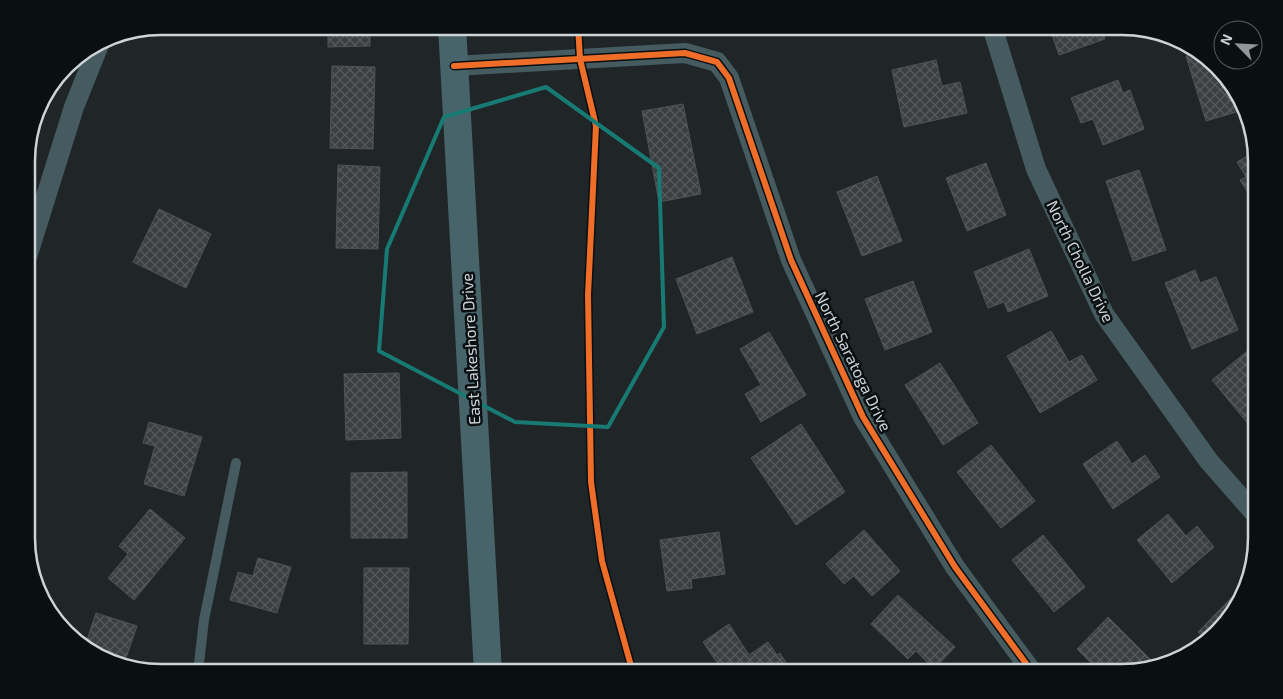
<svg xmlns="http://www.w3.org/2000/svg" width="1283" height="699" font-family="'Exo 2',sans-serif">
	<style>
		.building { fill: url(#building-cross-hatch); stroke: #4f5356 }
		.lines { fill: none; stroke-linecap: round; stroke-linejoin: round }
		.lane { stroke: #455b5f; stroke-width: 10 }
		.street { stroke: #455b5f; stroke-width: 20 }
		.secondary { stroke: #47646a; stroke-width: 28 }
		.cycleway-casing { stroke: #0a0f11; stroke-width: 9 }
		.cycleway { stroke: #ee6e29; stroke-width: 6 }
		.marked { fill: none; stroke: #187b73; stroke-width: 4; stroke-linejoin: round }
		.labels { text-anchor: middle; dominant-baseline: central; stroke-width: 5; stroke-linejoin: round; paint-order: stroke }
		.street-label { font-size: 16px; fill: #cdd4d8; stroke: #0a0f11 }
		.rim { fill: none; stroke: #cdd4d8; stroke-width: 2.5 }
	</style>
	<defs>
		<pattern id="building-cross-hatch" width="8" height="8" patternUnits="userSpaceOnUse" patternTransform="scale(1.25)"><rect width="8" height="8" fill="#3b3f42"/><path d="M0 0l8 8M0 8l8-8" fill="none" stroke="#565a5d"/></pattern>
	</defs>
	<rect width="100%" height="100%" fill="#202628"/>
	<g class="building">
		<polygon points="186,26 242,26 240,36"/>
		<polygon points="328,26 370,26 370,46 328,47"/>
		<polygon points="1049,26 1101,26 1105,39 1059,55"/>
		<polygon points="1197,53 1234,86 1243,110 1206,121 1186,56"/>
		<polygon points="936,60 942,86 960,82 967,113 904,127 892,70"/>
		<polygon points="332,66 375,67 373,149 330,148"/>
		<polygon points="1118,80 1123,93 1130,90 1144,129 1103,145 1093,119 1081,123 1071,98"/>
		<polygon points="683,104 701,194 659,202 642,111"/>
		<polygon points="1256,151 1256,206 1240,180 1246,177 1237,162"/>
		<polygon points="986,163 1006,215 967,231 946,178"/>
		<polygon points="338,165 380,167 378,249 336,248"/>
		<polygon points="1139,170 1166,250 1133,261 1106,181"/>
		<polygon points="877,176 902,241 862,256 837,192"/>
		<polygon points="159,209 211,234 186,288 133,262"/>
		<polygon points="1029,249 1048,296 1008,312 1004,302 988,308 974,272"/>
		<polygon points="732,257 753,312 697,334 676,279"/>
		<polygon points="1195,270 1200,283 1216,277 1238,330 1192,349 1165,283"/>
		<polygon points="913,281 932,332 885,350 865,299"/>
		<polygon points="1051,331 1069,362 1082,355 1097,380 1040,413 1007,356"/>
		<polygon points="769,332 806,395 761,422 745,394 761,385 740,349"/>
		<polygon points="1251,348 1256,354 1256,419 1249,425 1212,380"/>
		<polygon points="940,363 978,423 943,445 905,385"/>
		<polygon points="399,373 401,438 346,440 344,374"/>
		<polygon points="149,422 202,437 184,496 144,484 155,446 143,443"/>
		<polygon points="801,424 845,492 796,525 751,458"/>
		<polygon points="1117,441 1132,464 1145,455 1160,477 1113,509 1083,464"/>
		<polygon points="991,445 1035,501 1001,528 957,472"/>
		<polygon points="407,472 407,538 351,538 351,473"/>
		<polygon points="150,509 185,538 134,600 108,578 128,554 119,546"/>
		<polygon points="1168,514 1186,536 1197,526 1214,547 1172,583 1137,540"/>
		<polygon points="864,530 900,571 872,596 854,576 844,584 826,564"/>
		<polygon points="719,532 725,574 691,579 692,588 667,591 660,540"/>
		<polygon points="1043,535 1085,587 1054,612 1012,560"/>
		<polygon points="258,558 291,567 277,613 230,600 238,572 253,576"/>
		<polygon points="364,568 409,568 408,644 364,644"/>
		<polygon points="1240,589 1244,593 1243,598 1206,640 1198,632"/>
		<polygon points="898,595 955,647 934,669 916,651 908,659 871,624"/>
		<polygon points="96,613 137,626 125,661 145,668 145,669 101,659 85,646"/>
		<polygon points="1108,617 1155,664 1131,672 1100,672 1077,649"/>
		<polygon points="729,624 749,655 768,642 777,655 780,653 793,673 724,673 703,642"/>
		<polygon points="414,670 414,673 378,673 378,671"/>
	</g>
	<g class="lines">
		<polyline class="lane" points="198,672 204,620 236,463"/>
		<g class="street">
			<polyline points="992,26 1036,169 1104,314 1208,460 1257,516"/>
			<polyline points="454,66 685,53 717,62 729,78 791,260 863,417 955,567 1033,673"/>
			<polyline points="27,257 74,107 100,42"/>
			<polyline points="198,673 198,672"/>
		</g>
		<polyline class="secondary" points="452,26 488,673"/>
		<defs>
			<g id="cycleway">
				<polyline points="578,26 580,59 596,126 588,295 591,482 602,561 633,673"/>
				<polyline points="454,66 685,53 717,62 729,78 791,260 863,417 955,567 1033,673"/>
			</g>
		</defs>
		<use href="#cycleway" class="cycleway-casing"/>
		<use href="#cycleway" class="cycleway"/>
	</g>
	<path class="marked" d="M546,87L659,168L664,327L608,427L515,422L379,351L387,249L444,117Z"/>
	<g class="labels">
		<g class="street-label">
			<text transform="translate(1081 261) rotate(64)">North Cholla Drive</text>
			<text transform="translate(470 349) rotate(-93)">East Lakeshore Drive</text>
			<text transform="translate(854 361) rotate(64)">North Saratoga Drive</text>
		</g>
	</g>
	<path d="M0 0H1283V699H0ZM161 35H1122A126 126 0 0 1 1248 161V538A126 126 0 0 1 1122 664H161A126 126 0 0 1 35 538V161A126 126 0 0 1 161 35Z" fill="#0a0f11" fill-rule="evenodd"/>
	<path class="rim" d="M161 35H1122A126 126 0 0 1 1248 161V538A126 126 0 0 1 1122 664H161A126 126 0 0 1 35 538V161A126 126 0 0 1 161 35Z"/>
	<g transform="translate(1238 45) rotate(294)"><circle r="24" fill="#0a0f11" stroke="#585e61"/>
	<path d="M0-4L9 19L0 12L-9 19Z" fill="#90979a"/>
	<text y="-8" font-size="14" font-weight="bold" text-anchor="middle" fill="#cdd4d8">N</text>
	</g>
</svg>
